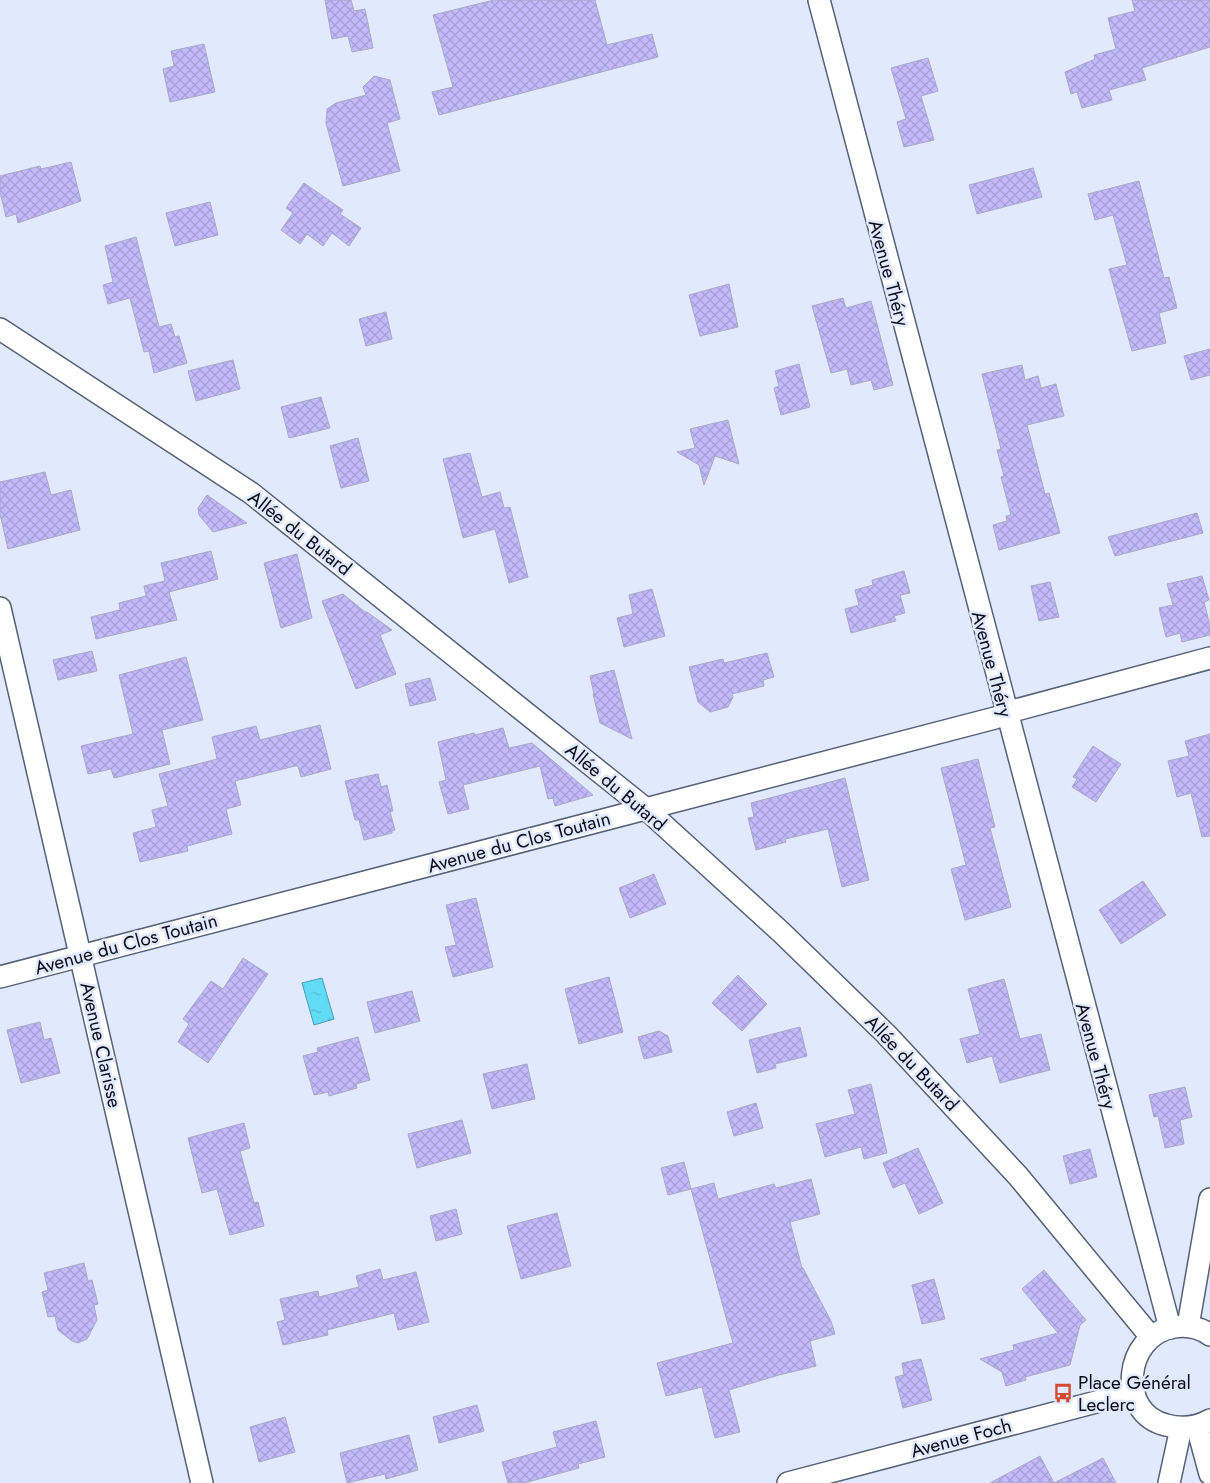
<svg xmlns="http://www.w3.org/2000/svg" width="1210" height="1483" font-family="Jost,sans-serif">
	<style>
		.water { fill: url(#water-ripples); stroke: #479db3 }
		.building { fill: url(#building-cross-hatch); stroke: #aba8c2 }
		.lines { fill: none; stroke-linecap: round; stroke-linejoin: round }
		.minor-casing { stroke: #576176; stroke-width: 24 }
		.minor { stroke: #fff; stroke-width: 21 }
		.labels { text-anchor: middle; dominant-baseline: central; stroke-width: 5; stroke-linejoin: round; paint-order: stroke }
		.street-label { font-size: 19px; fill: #090c14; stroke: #e0e9fe }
		.poi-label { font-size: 19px; fill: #090c14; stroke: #e0e9fe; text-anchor: start }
	</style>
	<defs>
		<pattern id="water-ripples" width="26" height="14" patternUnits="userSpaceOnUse" patternTransform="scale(1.25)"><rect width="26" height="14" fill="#62dbf7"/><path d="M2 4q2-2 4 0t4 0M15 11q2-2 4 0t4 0" fill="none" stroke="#54bbd3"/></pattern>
		<pattern id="building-cross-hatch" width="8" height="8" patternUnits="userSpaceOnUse" patternTransform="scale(1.25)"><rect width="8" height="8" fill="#c3b9fb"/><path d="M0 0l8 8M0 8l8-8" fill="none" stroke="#a69ed6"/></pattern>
	</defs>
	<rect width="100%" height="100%" fill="#e0e9fe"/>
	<polygon class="water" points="322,978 334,1019 314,1025 302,983"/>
	<g class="building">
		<polygon points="325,0 351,0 354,11 365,9 373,48 352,52 348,36 332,39"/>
		<polygon points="494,0 595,0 607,45 652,34 658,57 439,115 432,92 453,87 433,15"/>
		<polygon points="1132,0 1210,0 1210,47 1142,68 1146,80 1109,90 1112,100 1082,108 1077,92 1071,94 1065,72 1095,59 1094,55 1116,49 1108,18 1135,11"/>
		<polygon points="204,44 215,92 170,102 163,69 174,66 171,51"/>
		<polygon points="928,58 938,91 921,96 934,140 904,147 897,122 906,119 891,68"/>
		<polygon points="374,76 390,80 400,119 387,123 400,171 343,186 326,123 327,109 336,103 366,95 363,87"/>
		<polygon points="71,162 81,201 18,223 16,214 6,217 0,192 0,176 40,166 41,169"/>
		<polygon points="1033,168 1042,197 977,214 969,185"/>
		<polygon points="1139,181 1164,278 1169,277 1177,308 1159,313 1166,343 1132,351 1109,269 1127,265 1113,215 1095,220 1088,194"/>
		<polygon points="304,183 343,210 340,214 361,228 349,246 332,233 323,246 307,234 300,244 281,230 293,213 286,208"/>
		<polygon points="210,202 218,235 175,246 166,213"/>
		<polygon points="136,237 159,327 171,324 175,337 179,336 187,363 154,373 149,351 144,352 130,298 108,304 103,285 113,282 105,246"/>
		<polygon points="729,284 738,327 700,336 689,295"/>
		<polygon points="843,298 846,308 871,301 893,385 874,390 871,380 851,385 847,369 831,373 812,306"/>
		<polygon points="386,312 392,339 366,346 359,319"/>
		<polygon points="1210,349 1210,375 1191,380 1184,356"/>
		<polygon points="233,360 240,389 196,401 188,371"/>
		<polygon points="799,364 810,407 781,415 774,388 779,386 775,371"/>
		<polygon points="1022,365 1025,380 1038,376 1041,388 1056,384 1064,416 1027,425 1045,494 1049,493 1060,533 999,550 993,525 1007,521 1006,516 1011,515 1001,477 1004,476 997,450 1001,449 982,374"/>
		<polygon points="321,397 330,428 289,438 281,407"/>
		<polygon points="728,420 739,464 715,456 704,485 699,465 677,452 695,448 690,429"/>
		<polygon points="358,438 369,481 341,488 330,446"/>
		<polygon points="470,453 482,497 500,492 504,508 510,507 528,577 509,583 495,529 463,538 443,459"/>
		<polygon points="45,472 51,495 71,490 80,530 8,549 0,514 0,482"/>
		<polygon points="207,495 247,523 213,532 199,515 198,508"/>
		<polygon points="1197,513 1203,533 1115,556 1108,537"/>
		<polygon points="211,551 218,579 169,592 177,620 96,639 91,617 120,610 119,603 146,596 144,586 165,581 161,563"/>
		<polygon points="297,554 312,618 281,628 264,563"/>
		<polygon points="904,571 910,593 900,595 905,613 894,616 896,621 851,633 845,609 859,605 855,590 873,585 872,580"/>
		<polygon points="1202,576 1209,600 1204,602 1210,626 1210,635 1182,642 1180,633 1166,637 1159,608 1173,605 1167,584"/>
		<polygon points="1050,582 1059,617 1039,621 1031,586"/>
		<polygon points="652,589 665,636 624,647 617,618 633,614 629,595"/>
		<polygon points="343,594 365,612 367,612 392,630 380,635 396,674 356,689 322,601"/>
		<polygon points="92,651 97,671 58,680 53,660"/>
		<polygon points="767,653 774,677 763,680 764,686 732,694 733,697 728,707 710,712 698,702 689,667 723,659 724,663"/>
		<polygon points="186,657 203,720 162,730 170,764 114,778 111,769 88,774 81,746 133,734 119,675"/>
		<polygon points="614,670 632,739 600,723 593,694 594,694 590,676"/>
		<polygon points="430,678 436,700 410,706 405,684"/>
		<polygon points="320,725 331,769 301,777 298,766 295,766 235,781 241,805 226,809 232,834 187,846 188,851 140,862 133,833 156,827 152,810 168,806 159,774 217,759 212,737 256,726 260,740"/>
		<polygon points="503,728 509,748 532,743 593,795 555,806 553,798 548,799 540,766 463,785 469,809 448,814 439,782 446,780 438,742 474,733 475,735"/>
		<polygon points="1210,734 1210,836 1202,837 1191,793 1177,797 1168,761 1189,756 1185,741"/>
		<polygon points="1093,746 1121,764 1096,802 1072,787 1077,779 1073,777"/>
		<polygon points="978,759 995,827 990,828 1011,907 965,920 951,869 966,865 941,768"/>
		<polygon points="378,774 381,787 387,785 393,811 390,812 395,830 392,831 392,833 364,840 359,820 355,820 345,781"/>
		<polygon points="845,778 869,880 842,887 828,829 785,839 786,842 756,850 748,818 754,817 751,803"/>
		<polygon points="654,874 666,904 630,918 619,888"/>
		<polygon points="1143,881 1166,915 1121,944 1099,910"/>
		<polygon points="476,898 493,967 453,977 445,947 456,945 446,905"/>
		<polygon points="243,958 268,974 208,1063 178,1042 189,1024 183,1019 211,981 223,989"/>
		<polygon points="738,975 767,1004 742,1031 712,1003"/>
		<polygon points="609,977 623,1032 579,1044 565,989"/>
		<polygon points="1004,979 1020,1039 1041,1034 1050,1070 1000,1083 992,1056 967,1063 960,1039 980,1034 968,989"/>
		<polygon points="412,991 420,1021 375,1033 367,1002"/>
		<polygon points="40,1022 44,1040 51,1038 60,1073 21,1083 7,1030"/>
		<polygon points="800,1027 807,1056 775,1064 776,1068 757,1073 749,1040"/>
		<polygon points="659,1031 668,1036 672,1052 644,1059 638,1037"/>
		<polygon points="358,1037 370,1080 356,1084 357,1088 329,1096 328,1092 314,1095 303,1056 318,1052 317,1048"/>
		<polygon points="527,1064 535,1099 492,1109 483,1074"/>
		<polygon points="871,1084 887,1153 864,1159 861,1147 825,1157 816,1124 855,1114 848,1090"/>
		<polygon points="1185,1087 1192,1117 1180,1120 1184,1144 1165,1148 1158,1116 1154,1117 1149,1095"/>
		<polygon points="756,1103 763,1128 734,1136 727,1112"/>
		<polygon points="462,1120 471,1153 417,1168 408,1134"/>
		<polygon points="244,1123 250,1148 240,1151 254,1203 258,1202 264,1226 230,1235 217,1189 202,1193 188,1138"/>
		<polygon points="918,1148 943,1203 919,1214 905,1183 893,1188 883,1163"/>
		<polygon points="1090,1149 1097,1177 1070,1184 1063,1156"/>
		<polygon points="684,1162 691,1189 668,1195 661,1168"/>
		<polygon points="811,1179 820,1214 790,1222 802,1268 803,1268 831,1321 835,1334 810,1341 816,1366 779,1375 729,1390 740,1432 715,1438 702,1387 666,1396 657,1363 733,1343 691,1189 714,1183 718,1199 774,1184 776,1188"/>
		<polygon points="456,1209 462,1234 436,1241 430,1216"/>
		<polygon points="557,1213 571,1266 521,1279 507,1226"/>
		<polygon points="84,1263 88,1281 92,1280 98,1304 94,1305 97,1320 87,1339 78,1343 72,1341 58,1330 55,1316 48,1317 42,1292 48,1290 44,1273"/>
		<polygon points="380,1269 383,1280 416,1272 429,1322 398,1330 394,1313 327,1330 328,1335 283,1345 277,1322 285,1320 280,1299 318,1291 319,1297 359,1287 356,1276"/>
		<polygon points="1044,1270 1086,1320 1080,1325 1070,1365 1025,1377 1026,1380 1006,1386 1002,1372 980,1359 1014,1350 1013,1345 1058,1333 1022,1289"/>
		<polygon points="934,1279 945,1319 922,1324 912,1285"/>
		<polygon points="921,1359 932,1400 903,1408 895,1377 904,1375 902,1363"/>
		<polygon points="477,1405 484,1431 439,1443 433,1417"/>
		<polygon points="285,1417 295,1452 259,1462 250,1427"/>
		<polygon points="596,1421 605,1457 578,1464 579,1468 524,1483 508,1483 502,1462 557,1447 553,1432"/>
		<polygon points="409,1435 418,1470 386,1479 385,1474 347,1483 340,1453"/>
		<polygon points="1040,1456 1054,1483 990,1483"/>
		<polygon points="1103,1458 1116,1483 1054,1483"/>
	</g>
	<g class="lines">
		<defs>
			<g id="minor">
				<path d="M819,0C934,443 1049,886 1170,1328"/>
				<polyline points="0,329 251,493 646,809 781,932 886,1034 1018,1176 1151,1337"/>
				<polyline points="0,608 202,1483"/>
				<polyline points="0,977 995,718 1016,710 1210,658"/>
				<polyline points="1188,1326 1210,1199"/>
				<path d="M1210,1335C1199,1327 1187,1325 1174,1327C1124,1335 1116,1413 1166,1425C1181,1429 1196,1428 1210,1420"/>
				<polyline points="1197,1426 1210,1474"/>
				<polyline points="788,1483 1134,1392"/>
				<polyline points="1169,1483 1181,1428"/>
			</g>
		</defs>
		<use href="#minor" class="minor-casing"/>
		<use href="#minor" class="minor"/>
	</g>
	<defs>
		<symbol id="bus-bare" viewBox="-9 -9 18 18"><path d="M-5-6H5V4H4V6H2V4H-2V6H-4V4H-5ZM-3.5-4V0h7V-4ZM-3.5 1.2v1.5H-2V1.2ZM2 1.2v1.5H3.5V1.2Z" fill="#d54931" stroke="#e0e9fe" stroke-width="2.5" paint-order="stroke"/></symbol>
	</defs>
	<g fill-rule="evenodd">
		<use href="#bus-bare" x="1049" y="1379" width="28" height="28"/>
	</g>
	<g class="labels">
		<g class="street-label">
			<text transform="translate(889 273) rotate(75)">Avenue Théry</text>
			<text transform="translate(300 533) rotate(38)">Allée du Butard</text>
			<text transform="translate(992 664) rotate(75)">Avenue Théry</text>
			<text transform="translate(616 787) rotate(40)">Allée du Butard</text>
			<text transform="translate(519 842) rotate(-15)">Avenue du Clos Toutain</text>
			<text transform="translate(126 944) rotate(-15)">Avenue du Clos Toutain</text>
			<text transform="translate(101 1045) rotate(77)">Avenue Clarisse</text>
			<text transform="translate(1096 1056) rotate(75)">Avenue Théry</text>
			<text transform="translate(912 1063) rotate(46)">Allée du Butard</text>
			<text transform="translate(961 1438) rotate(-15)">Avenue Foch</text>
		</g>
		<g class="poi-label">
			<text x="1078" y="1382">Place Général<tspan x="1078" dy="22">Leclerc</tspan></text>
		</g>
	</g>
</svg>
